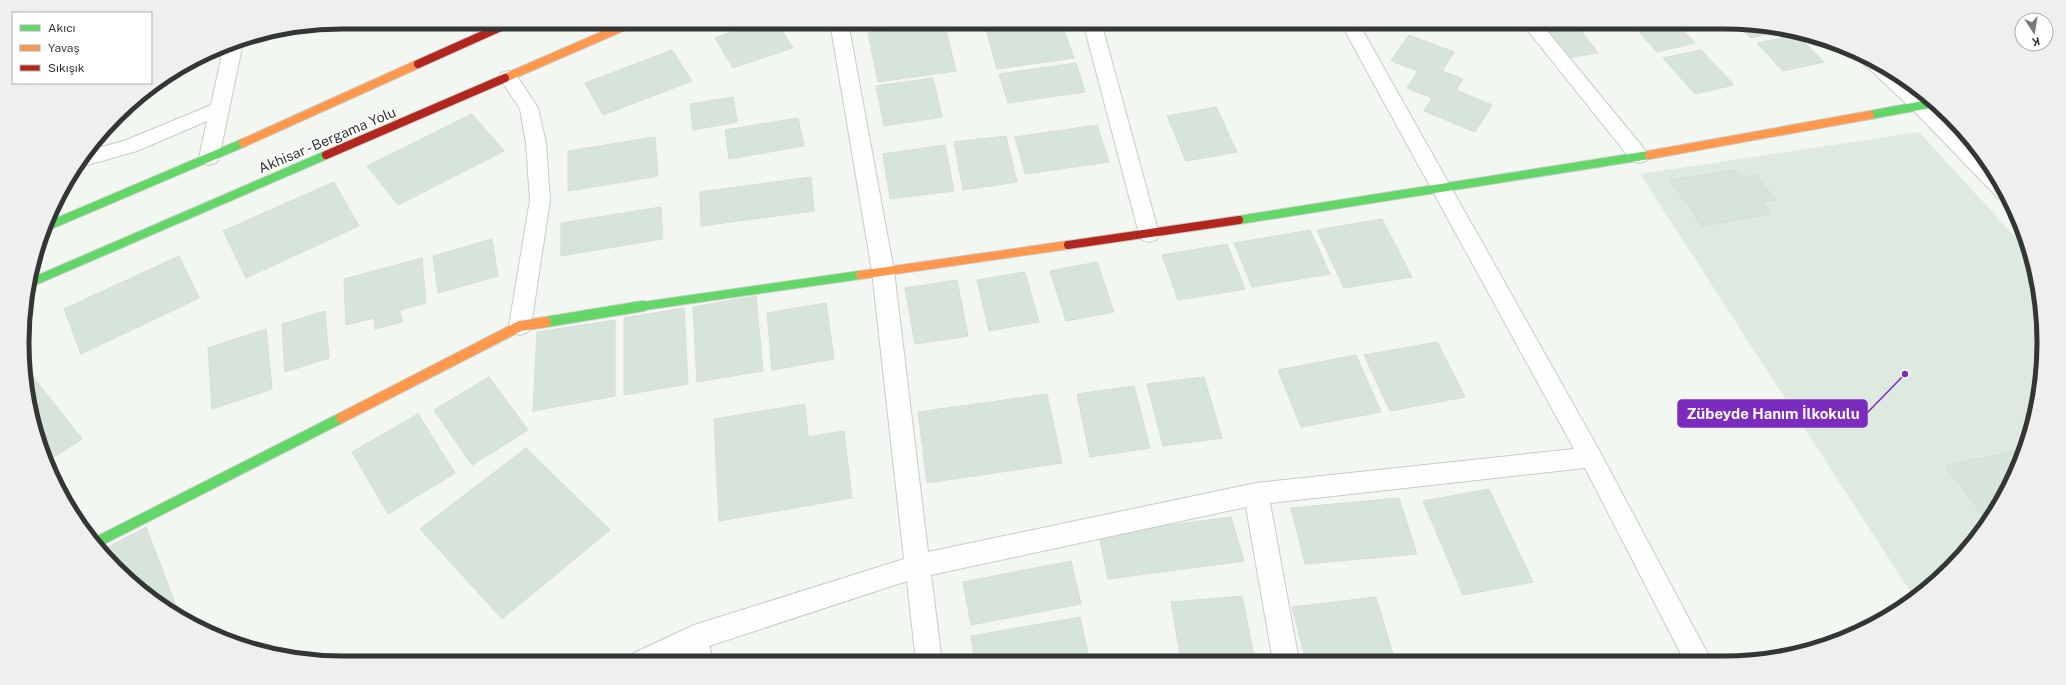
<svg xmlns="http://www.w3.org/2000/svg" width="2066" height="685" font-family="'Public Sans',sans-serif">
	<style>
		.built { fill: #dee9e0 }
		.building { fill: #d7e4da; stroke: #d8dbd8 }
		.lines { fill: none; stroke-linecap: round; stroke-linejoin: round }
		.street-casing { stroke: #c8ccc8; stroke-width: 2 }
		.fast-far1-casing { stroke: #c8ccc8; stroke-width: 10 }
		.fast-casing { stroke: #c8ccc8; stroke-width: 12 }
		.slow-far1-casing { stroke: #c8ccc8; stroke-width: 10 }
		.slow-casing { stroke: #c8ccc8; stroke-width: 12 }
		.jam-casing { stroke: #c8ccc8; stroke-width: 10 }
		.street { fill: #fdfefd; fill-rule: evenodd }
		.fast-far1 { stroke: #63d668; stroke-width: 8 }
		.fast { stroke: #63d668; stroke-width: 10 }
		.slow-far1 { stroke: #ff974d; stroke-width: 8 }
		.slow { stroke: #ff974d; stroke-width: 10 }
		.jam { stroke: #b3261e; stroke-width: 8 }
		.labels { text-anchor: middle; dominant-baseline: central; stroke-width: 3; stroke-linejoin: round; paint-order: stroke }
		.street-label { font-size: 14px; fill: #333634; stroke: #fff }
		.rim { fill: none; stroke: #333634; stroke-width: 5 }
		.leader { fill: none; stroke: #7b2cbf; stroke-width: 1.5 }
		.callout-dot { fill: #7b2cbf; stroke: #fff; stroke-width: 1.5 }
		.callout { fill: #7b2cbf; stroke: #7b2cbf; stroke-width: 1.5 }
		.callout-label { font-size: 15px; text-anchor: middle; font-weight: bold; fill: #fff }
	</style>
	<rect width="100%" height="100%" fill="#f2f7f2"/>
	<polygon class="built" points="1919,132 2029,252 2038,280 2044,343 2038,405 2001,503 1950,569 1913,596 1640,174"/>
	<g class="building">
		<polygon points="761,22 777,22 793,48 733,68 715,38"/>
		<polygon points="944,22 956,71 878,82 868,33"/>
		<polygon points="984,22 1061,22 1074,58 997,69"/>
		<polygon points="1540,22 1558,22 1564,30 1579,28 1598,53 1566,58"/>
		<polygon points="1654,22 1675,22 1695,43 1657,52 1634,26"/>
		<polygon points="1735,23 1786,28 1790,29 1751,38"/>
		<polygon points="1409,35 1454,52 1442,71 1463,79 1456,90 1492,105 1475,132 1424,111 1432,98 1407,88 1418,71 1391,61"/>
		<polygon points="1797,35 1824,62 1783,71 1757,43"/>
		<polygon points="672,50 692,81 603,115 585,83"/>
		<polygon points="1701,50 1734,85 1695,94 1663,58"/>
		<polygon points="1076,63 1085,92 1008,103 999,74"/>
		<polygon points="933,78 942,117 884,126 876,86"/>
		<polygon points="733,97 737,122 693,130 690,104"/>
		<polygon points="1216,107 1237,152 1186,161 1167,116"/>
		<polygon points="472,114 504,151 398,205 367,166"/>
		<polygon points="1948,114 1950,116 1972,143 1943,115"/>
		<polygon points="798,118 804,146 729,159 725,130"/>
		<polygon points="1097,125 1109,162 1025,174 1015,137"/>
		<polygon points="1006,136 1017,182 963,190 954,142"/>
		<polygon points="655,137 658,176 568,191 568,151"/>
		<polygon points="945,145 954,191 890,199 883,154"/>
		<polygon points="1736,170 1742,177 1756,175 1775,200 1762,202 1771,214 1702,226 1670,180"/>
		<polygon points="811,177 814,211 701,226 700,192"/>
		<polygon points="334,182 359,226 246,278 223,231"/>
		<polygon points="661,207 663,239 561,256 561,223"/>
		<polygon points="1382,219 1412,277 1344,288 1317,230"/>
		<polygon points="1310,230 1330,274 1252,287 1234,243"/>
		<polygon points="492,239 498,276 438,293 433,256"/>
		<polygon points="1227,244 1245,289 1178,300 1162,255"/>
		<polygon points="179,256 199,298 81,354 64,309"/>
		<polygon points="422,258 426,303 400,310 402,322 375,329 374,318 346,325 344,279"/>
		<polygon points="1097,262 1114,312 1066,321 1050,271"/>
		<polygon points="1025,272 1039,322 989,331 977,280"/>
		<polygon points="957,280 968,336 915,344 905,288"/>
		<polygon points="756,296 763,371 697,382 693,307"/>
		<polygon points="826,303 834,359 772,370 767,313"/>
		<polygon points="684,308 688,384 624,395 624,318"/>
		<polygon points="325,311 329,358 285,372 282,324"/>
		<polygon points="615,320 615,396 533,411 537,332"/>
		<polygon points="266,329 272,389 212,409 208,348"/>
		<polygon points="1437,342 1465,397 1390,411 1364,355"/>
		<polygon points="1356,355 1381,412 1301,427 1278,370"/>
		<polygon points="23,364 82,439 49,460 33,425"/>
		<polygon points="489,377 528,430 472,465 434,410"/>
		<polygon points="1204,377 1222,438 1163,446 1147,384"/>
		<polygon points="1134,386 1150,448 1090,457 1077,394"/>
		<polygon points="1047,394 1062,463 927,483 918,412"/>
		<polygon points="805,404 808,437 844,431 852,498 719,521 714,419"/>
		<polygon points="418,414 455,473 388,514 352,452"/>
		<polygon points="526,448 610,530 502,619 420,529"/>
		<polygon points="2021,450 2001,503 1987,521 1945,466"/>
		<polygon points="1489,489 1533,582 1463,595 1423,501"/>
		<polygon points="1399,498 1417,554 1305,564 1291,508"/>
		<polygon points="1231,517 1244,561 1108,579 1099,534"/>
		<polygon points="146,527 179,614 176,615 165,609 116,569 101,551"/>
		<polygon points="1071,561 1081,604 971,625 963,582"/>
		<polygon points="1242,596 1255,661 1181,661 1171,602"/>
		<polygon points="1376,597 1395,661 1306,661 1292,607"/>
		<polygon points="1080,617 1090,662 975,662 971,636"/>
	</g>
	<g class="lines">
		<defs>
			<g id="street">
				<polygon points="830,22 848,22 894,271 928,552 1256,483 1574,449 1340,22 1358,22 1599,450 1711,660 1684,660 1585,468 1270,503 1299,661 1273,661 1246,507 931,575 942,662 916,662 907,581 709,646 714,662 688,662 686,655 671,662 630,662 634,653 694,625 904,559 872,271"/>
				<polygon points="1083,22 1101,22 1159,234 1156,240 1149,242 1142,240 1139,234"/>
				<polygon points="1521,22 1540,22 1646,151 1649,156 1646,161 1639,163 1632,161"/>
				<polygon points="242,40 243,42 219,158 216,163 209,165 202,163 199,158 207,121 137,151 80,167 77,166 86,151 124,141 211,105 224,45"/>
				<polygon points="1862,55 1896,73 1929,102 1991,166 2009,199 2005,200 1998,198 1915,112 1863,63 1860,59"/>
				<polygon points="508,71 515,73 538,108 546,143 550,200 531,326 528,332 520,335 512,332 509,326 530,200 526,143 520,109 499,77 501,73"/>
			</g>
			<g id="fast-far1">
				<polyline points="1870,115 1935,103"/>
				<polyline points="1239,220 1649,155"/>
				<polyline points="48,226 243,143"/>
				<polyline points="30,283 326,155"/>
				<polyline points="637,307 860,275"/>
			</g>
			<g id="fast">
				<polyline points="546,322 643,306"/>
				<polyline points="95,543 341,418"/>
			</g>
			<g id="slow-far1">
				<polyline points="505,78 634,22"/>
				<polyline points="243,143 418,64"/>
				<polyline points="1649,155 1870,115"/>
				<polyline points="860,275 1068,245"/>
			</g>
			<polyline id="slow" points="341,418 520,326 546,322"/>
			<g id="jam">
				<polyline points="418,64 512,22"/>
				<polyline points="326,155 505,78"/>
				<polyline points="1068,245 1239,220"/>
			</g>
		</defs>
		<use href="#street" class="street-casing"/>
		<use href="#fast-far1" class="fast-far1-casing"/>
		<use href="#fast" class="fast-casing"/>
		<use href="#slow-far1" class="slow-far1-casing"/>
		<use href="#slow" class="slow-casing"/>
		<use href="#jam" class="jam-casing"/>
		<use href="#street" class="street"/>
		<use href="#fast-far1" class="fast-far1"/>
		<use href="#fast" class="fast"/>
		<use href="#slow-far1" class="slow-far1"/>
		<use href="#slow" class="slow"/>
		<use href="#jam" class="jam"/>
	</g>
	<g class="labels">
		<g class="street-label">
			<text transform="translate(327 140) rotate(-23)">Akhisar - Bergama Yolu</text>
		</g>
	</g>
	<path d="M0 0H2066V685H0ZM342 29H1724A313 313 0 0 1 2037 342V343A313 313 0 0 1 1724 656H342A313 313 0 0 1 29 343V342A313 313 0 0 1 342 29Z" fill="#efefef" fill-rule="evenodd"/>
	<path class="rim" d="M342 29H1724A313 313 0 0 1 2037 342V343A313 313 0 0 1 1724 656H342A313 313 0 0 1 29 343V342A313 313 0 0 1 342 29Z"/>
	<path class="leader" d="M1905 374L1867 413"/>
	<circle class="callout-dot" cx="1905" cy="374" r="4"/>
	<rect class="callout" x="1678" y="400" width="189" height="27" rx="4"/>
	<g class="callout-label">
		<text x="1773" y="419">Zübeyde Hanım İlkokulu</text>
	</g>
	<rect x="12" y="12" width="140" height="72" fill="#ffffff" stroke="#adafae"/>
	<rect x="20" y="25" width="20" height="6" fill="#63d668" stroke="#adafae"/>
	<text x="48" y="32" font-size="12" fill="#333634">Akıcı</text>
	<rect x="20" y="45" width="20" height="6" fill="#ff974d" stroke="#adafae"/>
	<text x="48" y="52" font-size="12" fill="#333634">Yavaş</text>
	<rect x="20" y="65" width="20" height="6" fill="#b3261e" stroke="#adafae"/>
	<text x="48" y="72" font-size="12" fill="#333634">Sıkışık</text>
	<g transform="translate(2034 32) rotate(168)"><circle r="19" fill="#ffffff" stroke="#adafae"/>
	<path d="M0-3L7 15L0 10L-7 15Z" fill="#767a76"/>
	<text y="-6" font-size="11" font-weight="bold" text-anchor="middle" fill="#333634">K</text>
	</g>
</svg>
